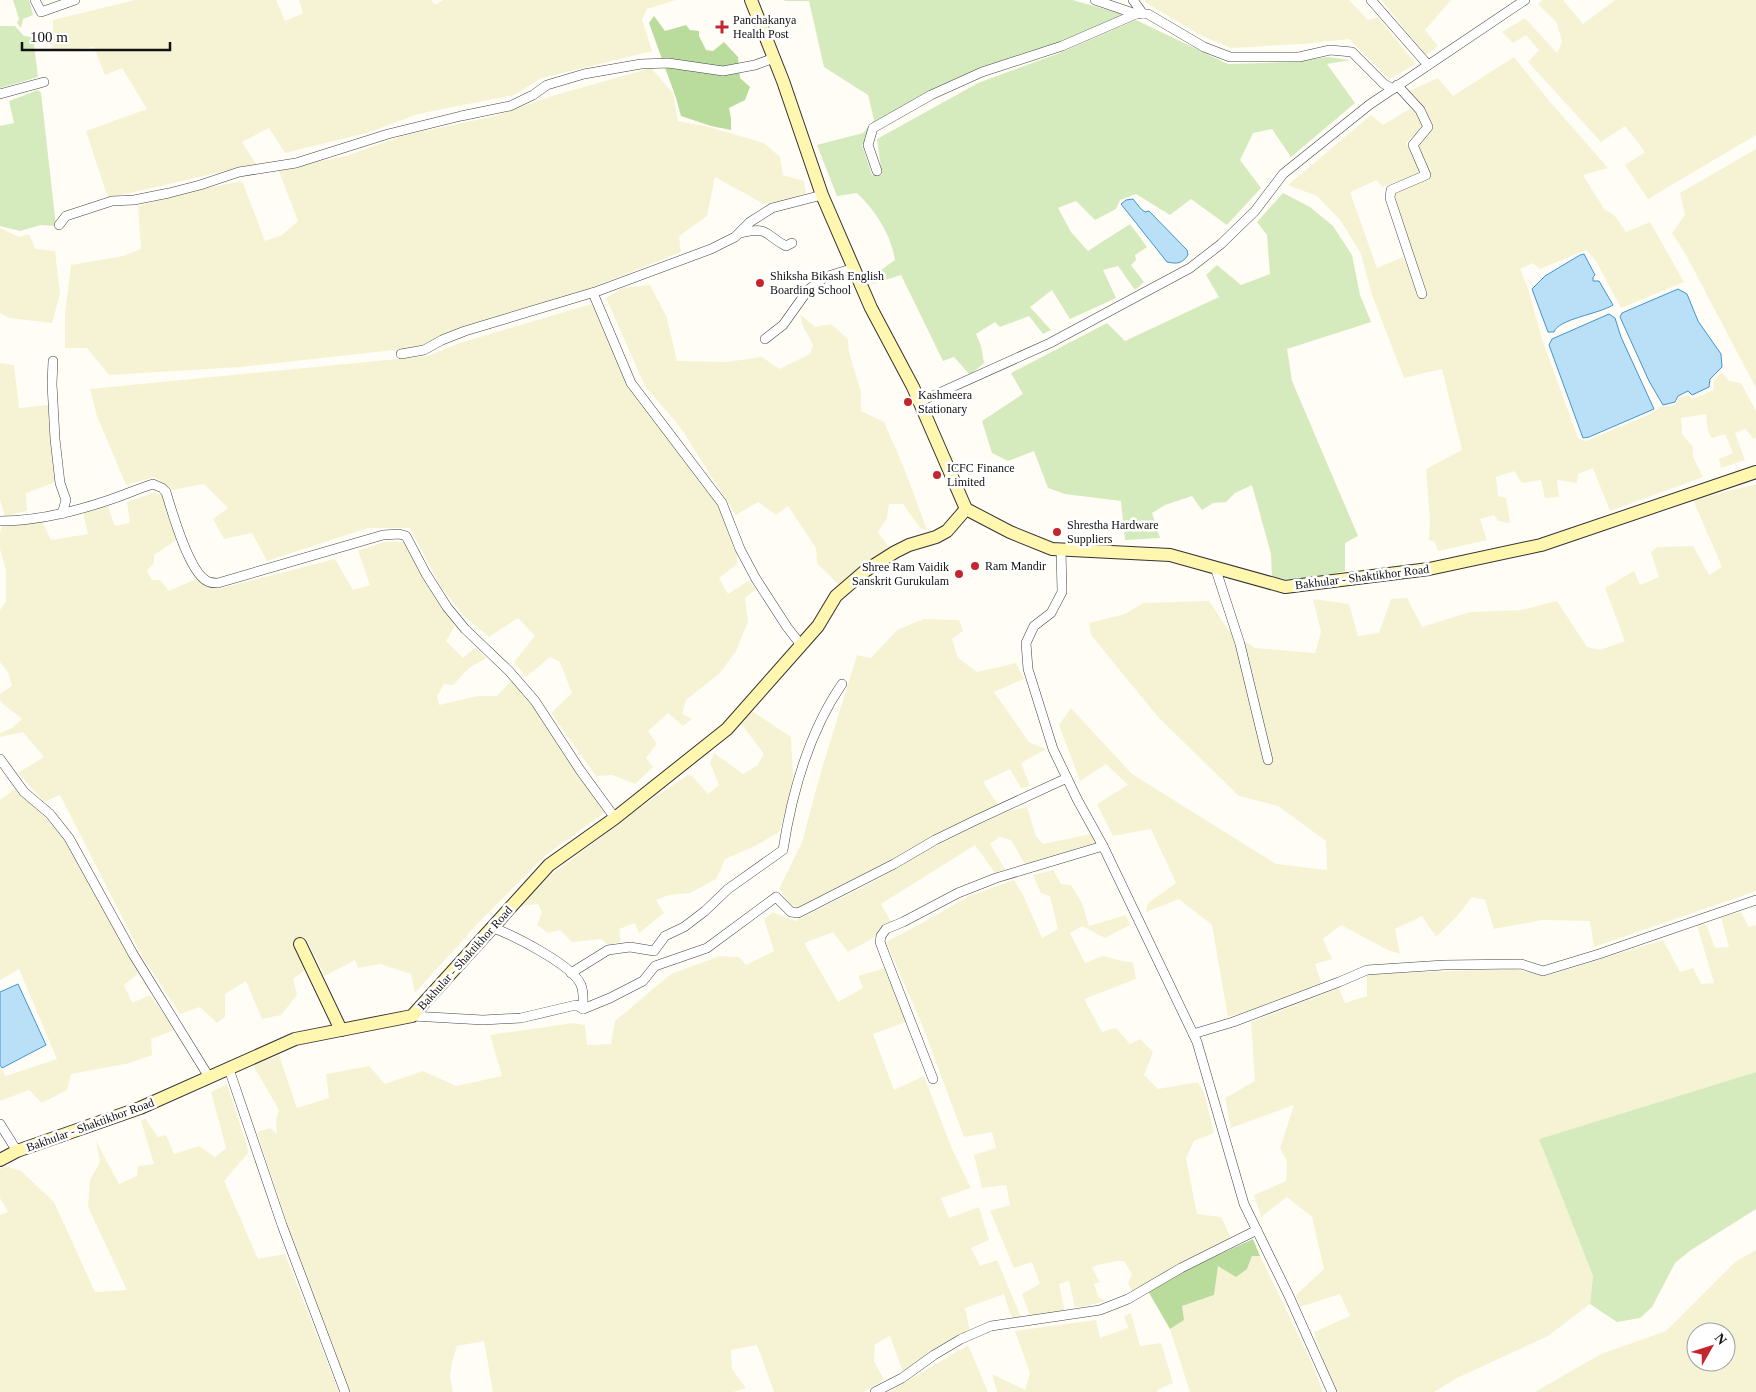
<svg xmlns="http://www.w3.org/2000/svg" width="1756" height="1392" font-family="Georgia,serif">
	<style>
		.farmland { fill: #f6f3d4; fill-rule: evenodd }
		.green { fill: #d5ebbd }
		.forest { fill: #b9dc9c }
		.water { fill: #b9e0f7; stroke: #3f96cf }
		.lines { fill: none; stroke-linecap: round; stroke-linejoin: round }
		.street-casing { stroke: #444; stroke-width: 10 }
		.secondary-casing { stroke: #333; stroke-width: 14 }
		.street { stroke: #fff; stroke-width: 9 }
		.secondary { stroke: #fff6b0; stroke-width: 12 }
		.poi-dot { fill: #c4262e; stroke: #fff; stroke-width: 2 }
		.labels { text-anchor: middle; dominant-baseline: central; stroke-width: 5; stroke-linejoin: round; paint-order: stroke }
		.poi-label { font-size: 12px; fill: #111; stroke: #fff; text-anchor: start }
		.street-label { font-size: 12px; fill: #111; stroke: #fff }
	</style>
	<rect width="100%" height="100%" fill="#fffdf5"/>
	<g class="farmland">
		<polygon points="135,0 276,0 285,21 303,13 299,0 431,0 435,5 443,0 676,0 647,9 642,19 652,51 542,78 514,95 418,114 370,132 285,153 269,128 242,142 256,164 108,198 86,131 147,109 122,68 105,75 94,47 53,51 53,20"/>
		<polygon points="1145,0 1349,0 1368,20 1378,17 1416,64 1389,79 1349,39 1303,44 1231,48 1204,37 1146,3"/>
		<polygon points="1381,0 1451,0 1425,30 1438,46 1426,55"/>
		<polygon points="1543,0 1563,0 1583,24 1615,0 1756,0 1756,135 1648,199 1625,165 1645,152 1625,126 1601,142 1528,62 1539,50 1526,35 1513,43 1502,32 1525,18 1557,53 1562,42 1557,23 1538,4"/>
		<polygon points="1514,57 1551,103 1608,168 1583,175 1604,209 1614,215 1626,232 1650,222 1684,282 1621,308 1596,261 1586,250 1540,269 1533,263 1520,269 1528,288 1542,339 1578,438 1586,441 1648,415 1661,407 1675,405 1679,398 1688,395 1693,399 1713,390 1714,380 1722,372 1729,381 1741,383 1756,411 1756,438 1754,439 1745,429 1735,433 1745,460 1721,468 1719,459 1733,453 1725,434 1712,438 1708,432 1706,414 1681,418 1682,434 1693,447 1693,457 1703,477 1610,511 1593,468 1578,474 1577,483 1557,480 1559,497 1545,498 1541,480 1522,483 1514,471 1496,477 1498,496 1506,498 1510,523 1498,521 1494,515 1480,519 1487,540 1438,551 1435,542 1429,540 1430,520 1426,469 1462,450 1442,369 1404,378 1372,295 1361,254 1341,221 1317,196 1288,185 1371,115 1383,125 1410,109 1415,111 1423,127 1406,143 1421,173 1382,187 1377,180 1350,192 1377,268 1403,257 1422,299 1428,298 1395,203 1396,193 1430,175 1417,146 1432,130 1423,107 1409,91 1438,78 1453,96"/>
		<polygon points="651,68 673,93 678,121 709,127 764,143 780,157 783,175 804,181 806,193 791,199 764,204 715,177 707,216 679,236 681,252 579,293 427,344 402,349 240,367 109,375 87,348 65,348 65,313 71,265 123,256 141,249 138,206 193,191 242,181 265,241 282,235 298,221 278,169 346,156 405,135 495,116 552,96"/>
		<polygon points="1756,149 1756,388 1685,253 1672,233 1685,215 1680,193"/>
		<polygon points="0,228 19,237 29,234 35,249 55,251 60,294 52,323 9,318 0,313"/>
		<polygon points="650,285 667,318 677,361 726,362 762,357 779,369 810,354 813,345 802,324 800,314 815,327 831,324 848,339 849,352 861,392 861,411 884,422 904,468 927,530 921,529 903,504 889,504 887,518 878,532 890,549 839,585 817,563 816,548 788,506 776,515 758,502 736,515 680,427 645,386 606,298 622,288"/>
		<polygon points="591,304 599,314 629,385 720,505 737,555 737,564 719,578 728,594 748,581 756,589 745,598 748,622 736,651 720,673 686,700 682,714 692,719 683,726 668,713 648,731 657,744 646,758 653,767 635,784 612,775 596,776 551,713 572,693 560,662 550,657 526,677 514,662 535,636 518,618 489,637 464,616 440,586 410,528 368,528 267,561 252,533 224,539 213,519 228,508 204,484 172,490 155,477 126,485 97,416 90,389 428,356 460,343"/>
		<polygon points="0,363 14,365 19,408 49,405 56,482 26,493 27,511 5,516 0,500"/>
		<polygon points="1756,484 1756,891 1594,947 1590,921 1542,920 1494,929 1485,900 1472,897 1458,915 1436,937 1422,916 1395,929 1400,954 1388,950 1341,925 1323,939 1332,959 1315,964 1322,985 1286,1000 1228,1017 1212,925 1179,899 1146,912 1148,903 1176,883 1151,829 1113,836 1097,804 1128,785 1106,764 1080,781 1059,725 1071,708 1132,774 1276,864 1327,870 1326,841 1278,806 1239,796 1158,717 1091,635 1089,623 1125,614 1143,603 1209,601 1229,631 1255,648 1315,653 1321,632 1313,599 1349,604 1358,636 1379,633 1391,599 1407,598 1422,627 1470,612 1521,610 1557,601 1587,647 1600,650 1625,641 1605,588 1634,571 1640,585 1659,577 1651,552 1657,547 1693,546 1709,575 1722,567 1693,500"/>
		<polygon points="153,493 162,495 178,535 175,541 154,555 154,563 147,570 152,580 160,580 169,591 196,579 218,589 335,559 353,590 370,585 358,551 384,542 404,542 423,579 455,626 446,641 463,658 475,648 486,658 469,668 453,685 444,684 437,696 439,705 478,696 497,696 511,681 531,699 605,812 546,855 478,923 415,993 411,974 380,964 358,968 355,960 325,976 305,937 295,942 305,970 293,979 297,995 281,1015 262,1019 246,981 225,994 225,1017 217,1023 200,1007 180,1014 143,958 60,795 44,802 18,773 44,757 23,732 0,737 0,733 12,728 22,719 3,704 0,700 0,694 12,686 8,672 0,662 0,610 6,602 6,570 0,549 0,533 2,526 43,523 51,540 88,534 83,513 107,505 115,526 130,523 127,502"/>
		<polygon points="924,619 959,620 963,631 952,639 958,658 977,672 1016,663 1024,679 994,692 1029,742 1046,749 1021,763 1030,786 1021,788 1010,769 983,782 998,805 894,860 798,908 789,903 779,889 802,842 822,768 857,655 871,658 897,630"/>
		<polygon points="752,711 791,737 793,776 788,803 779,832 755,846 725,859 716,879 690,893 669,895 656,900 664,913 639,933 635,923 619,929 621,941 609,946 601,939 572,942 560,930 548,933 537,925 542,912 538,904 520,906 539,884 652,799 688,775 692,776 708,794 719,785 710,763 714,753 743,774 757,766 764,754 739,721"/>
		<polygon points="15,789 61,833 140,972 124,985 132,1003 150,995 175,1030 151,1039 152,1055 130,1063 71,1074 67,1090 42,1103 29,1090 0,1101 0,1067 6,1076 57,1059 19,969 0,980 0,800"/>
		<polygon points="1027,807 1036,836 1043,844 1091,834 1096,843 1026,866 1011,840 999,837 990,844 1005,869 995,873 975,845 881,904 891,922 875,937 848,952 833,932 804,943 838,1002 863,988 858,976 885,968 906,1022 873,1034 894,1090 924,1076 952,1149 971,1188 941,1198 949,1218 979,1207 989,1240 971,1248 980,1266 997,1260 1021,1317 1012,1320 1004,1294 965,1308 970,1331 929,1354 903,1372 890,1336 875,1344 874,1361 884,1380 864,1392 774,1392 757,1345 731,1350 732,1369 746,1388 733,1392 493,1392 484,1341 457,1346 452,1362 450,1376 453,1392 350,1392 295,1248 257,1132 270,1128 277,1134 276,1120 279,1110 253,1065 279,1055 297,1108 329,1098 326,1074 369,1066 385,1084 423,1071 456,1086 502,1076 490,1035 573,1023 585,1025 587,1045 611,1044 615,1021 671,974 720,956 739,957 746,965 774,951 764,919 773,912 795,921 879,879 924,852 966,831 1005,812"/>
		<polygon points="1053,870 1061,884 1071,885 1082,903 1089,926 1126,915 1130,925 1105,938 1082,926 1070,933 1085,963 1103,956 1127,962 1133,962 1136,979 1084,999 1102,1032 1116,1028 1130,1044 1140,1039 1153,1052 1144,1075 1158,1089 1198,1082 1204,1093 1214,1133 1194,1141 1186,1158 1197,1214 1221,1217 1232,1240 1133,1294 1128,1283 1132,1274 1124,1261 1116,1261 1098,1265 1092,1268 1100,1282 1094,1284 1099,1298 1106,1301 1082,1307 1075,1307 1069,1281 1059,1284 1065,1312 1030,1316 1022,1294 1040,1284 1032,1262 1014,1268 990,1211 1010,1205 1006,1185 982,1188 974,1155 996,1148 992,1132 964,1137 923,1027 886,942 924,922 969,896 1014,880 1024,897 1042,938 1058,929 1050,896 1041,893 1033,875"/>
		<polygon points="1741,912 1749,927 1756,925 1756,1072 1539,1139 1593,1276 1590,1304 1548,1336 1457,1378 1434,1392 1334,1392 1314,1332 1350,1316 1340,1294 1300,1307 1296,1295 1324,1269 1312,1217 1287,1197 1261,1217 1254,1195 1286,1181 1287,1161 1280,1148 1294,1105 1231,1128 1225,1098 1255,1081 1251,1022 1339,988 1345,1003 1367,996 1367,974 1514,969 1546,976 1663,940 1680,972 1693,968 1701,984 1714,983 1697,925 1706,924 1715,948 1729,947 1721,917"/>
		<polygon points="227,1084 249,1152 224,1181 258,1259 285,1254 339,1392 0,1392 0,1215 8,1212 0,1198 0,1169 6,1166 21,1171 54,1202 95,1292 127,1290 88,1207 90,1180 100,1162 96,1141 119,1184 137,1176 138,1166 154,1164 141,1121 145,1118 158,1137 166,1135 174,1154 199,1146 215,1157 226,1148 211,1092"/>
		<path d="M1756,1250V1392H1535L1601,1354L1666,1331L1735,1262ZM1696,1332H1726V1362H1696Z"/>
		<polygon points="1252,1256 1260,1256 1311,1361 1323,1392 1190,1392 1170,1329 1184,1320 1182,1306 1214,1295 1218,1266 1247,1269"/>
		<polygon points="1131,1313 1140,1346 1161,1343 1173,1383 1157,1390 1158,1392 997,1392 992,1374 1025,1390 1030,1373 1015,1331 1096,1320 1100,1338 1128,1328 1124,1316"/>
		<polygon points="968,1345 988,1392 889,1392"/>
	</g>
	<g class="green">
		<polygon points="13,0 29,0 33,15 23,19 21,28 17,23 19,19"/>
		<path d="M784,0H1072L1127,15L1063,43L981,68L874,124L862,145L872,175H882L877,139L978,83L1057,54L1136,20L1228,64L1292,62L1328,57L1350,60L1327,64L1355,103L1291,157L1272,129L1253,133L1240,160L1261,188L1227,225L1191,199L1170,215L1136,194L1120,200L1116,209L1095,220L1076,201L1058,208L1071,232L1088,251L1130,224L1147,247L1135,255L1136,260L1131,265L1144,282L1135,290L1118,266L1103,270L1116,298L1070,319L1052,290L1030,307L1051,330L1043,334L1029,316L1000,327L995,322L976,334L981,346L984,363L970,375L954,357L943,361L901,275L873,284L871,277L895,260C891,235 876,211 857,193L837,196L817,145L863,133L874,120L868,95L824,67L809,1H785Z"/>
		<polygon points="0,26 15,26 24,36 33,37 38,77 0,88"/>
		<polygon points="38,90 41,93 56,226 41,225 20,231 0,226 0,126 14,123 9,101"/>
		<polygon points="1283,193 1310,207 1333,226 1352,255 1360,295 1371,322 1287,349 1292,381 1358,536 1345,543 1345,571 1306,580 1272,578 1271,554 1252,485 1235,493 1226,502 1213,503 1202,510 1192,496 1165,505 1152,513 1160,538 1125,540 1121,501 1065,494 1048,488 1034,451 1008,461 992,453 982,421 1023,394 1011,373 1107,323 1125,341 1219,297 1206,275 1217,265 1241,285 1270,274 1267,235 1257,222"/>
		<polygon points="1756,1072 1756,1209 1691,1250 1675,1263 1652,1307 1640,1318 1617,1322 1590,1304 1593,1276 1539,1139"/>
	</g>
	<g class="forest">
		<polygon points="654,16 665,31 686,25 690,30 699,31 699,36 706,50 713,51 724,42 738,57 740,78 750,87 745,100 729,108 731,118 731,130 711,126 681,116 676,98 649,23"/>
		<polygon points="1253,1239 1260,1256 1252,1256 1247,1269 1236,1277 1218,1266 1214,1295 1182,1306 1184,1320 1170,1329 1148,1291 1188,1269"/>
	</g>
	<g class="water">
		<path d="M1133,199L1141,209L1145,212L1149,211L1187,250L1188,255C1182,264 1177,264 1167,262L1121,204L1126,200Z"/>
		<path d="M1584,254L1595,275L1593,277V281H1599L1613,305C1599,314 1558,319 1554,332H1548L1532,289L1545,276L1580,255Z"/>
		<polygon points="1678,289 1687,294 1698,321 1721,354 1722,367 1710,379 1709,387 1692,395 1688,391 1678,396 1675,402 1663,405 1649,381 1620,317 1622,313"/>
		<polygon points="1609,314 1615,318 1621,337 1654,409 1589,437 1583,438 1549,345 1552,339"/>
		<polygon points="18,984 46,1045 2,1068 0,1065 0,992"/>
	</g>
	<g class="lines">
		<defs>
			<g id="street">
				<polyline points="35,0 41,12 75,0"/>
				<polyline points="1095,0 1136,14"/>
				<polyline points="1133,0 1143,14"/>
				<polyline points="1371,0 1428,65"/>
				<polyline points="1397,85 1420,110 1428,127 1413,145 1426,175 1391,190 1390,198 1422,294"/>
				<polyline points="0,94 44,82"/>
				<polyline points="877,171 868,145 873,128 931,95 982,72 1062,46 1136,14 1148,14 1204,47 1230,57 1299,57 1330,50 1352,52 1384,84 1393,89"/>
				<polyline points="59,225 66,216 112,201 134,200 169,193 200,185 239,172 296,163 388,134 461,116 510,106 533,95 547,85 584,74 641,64 668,63 723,71 755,65 774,58"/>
				<path d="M741,233C770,226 764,235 786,246L792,243"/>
				<polyline points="593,293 631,383 722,503 740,549 756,579 787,627 801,645"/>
				<polyline points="765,339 783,325 808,290 825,277 854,268"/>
				<polyline points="401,354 424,350 442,340 465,331 598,291 711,249 735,237 750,222 772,208 822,195"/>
				<polyline points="53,361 52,384 55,439 60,483 66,500 62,514"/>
				<polyline points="919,402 1050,343 1190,268 1221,244 1255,211 1283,174 1369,105 1525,0"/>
				<path d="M0,521C35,521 73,512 106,501C122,496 137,489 153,484L162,488L166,492C172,512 189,572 207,581C210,583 215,583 218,583L383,535L399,534L406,536L426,574L447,607L465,629L509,671L535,701L580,770L615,818"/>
				<polyline points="1061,549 1062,592 1051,613 1034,626 1026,643 1028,669 1053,749 1077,799 1103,846 1197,1042 1244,1204 1289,1296 1332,1392"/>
				<polyline points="1215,567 1240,644 1268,760"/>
				<polyline points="0,759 24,792 50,814 69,838 133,954 209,1077"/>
				<path d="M494,928C514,936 573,965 581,985C584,992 583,1002 583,1009"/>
				<path d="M571,973L608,950L630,947L654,951L665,936L684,927L705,911L728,889L783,850C792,792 809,732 842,684"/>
				<polyline points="412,1016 483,1020 521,1018 576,1005 583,1009 610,998 643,981 655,966 707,948 776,897 791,912 798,913 894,864 935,840 976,820 1067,778"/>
				<polyline points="1193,1034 1233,1022 1339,982 1367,970 1444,965 1521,964 1543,971 1599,954 1756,900"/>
				<polyline points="229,1069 282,1225 345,1392"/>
				<polyline points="933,1079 886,958 880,942 881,936 886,929 903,922 958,893 996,878 1103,846"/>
				<polyline points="0,1124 17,1151"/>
				<polyline points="875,1392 902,1378 934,1355 961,1339 991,1326 1100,1310 1128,1299 1181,1268 1257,1230"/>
			</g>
			<g id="secondary">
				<polyline points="751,0 783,81 822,195 871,308 913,387 966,509"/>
				<polyline points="966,509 1010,532 1052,549 1170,555 1285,587 1429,569 1541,545 1756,472"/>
				<polyline points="300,944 341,1030"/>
				<polyline points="0,1160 17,1151 140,1108 295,1039 412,1016 549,865 615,818 727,729 818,626 836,596 865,571 895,552 909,545 936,537 947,531 966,509"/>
			</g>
		</defs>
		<use href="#street" class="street-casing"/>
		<use href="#secondary" class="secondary-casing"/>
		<use href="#street" class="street"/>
		<use href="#secondary" class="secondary"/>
	</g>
	<g class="poi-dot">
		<path d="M719.5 19.5h5v5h5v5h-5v5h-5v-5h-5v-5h5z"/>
		<circle cx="760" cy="283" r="5"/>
		<circle cx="908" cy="402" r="5"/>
		<circle cx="937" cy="475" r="5"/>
		<circle cx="1057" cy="532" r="5"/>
		<circle cx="975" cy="566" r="5"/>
		<circle cx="959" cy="574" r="5"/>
	</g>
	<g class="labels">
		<g class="poi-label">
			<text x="733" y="20">Panchakanya<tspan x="733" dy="14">Health Post</tspan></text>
			<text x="770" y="276">Shiksha Bikash English<tspan x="770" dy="14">Boarding School</tspan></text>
			<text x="918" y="395">Kashmeera<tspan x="918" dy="14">Stationary</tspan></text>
			<text x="947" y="468">ICFC Finance<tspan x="947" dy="14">Limited</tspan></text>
			<text x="1067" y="525">Shrestha Hardware<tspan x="1067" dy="14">Suppliers</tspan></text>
			<text x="985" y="566">Ram Mandir</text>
			<text x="949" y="567" text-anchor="end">Shree Ram Vaidik<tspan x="949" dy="14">Sanskrit Gurukulam</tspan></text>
		</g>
		<g class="street-label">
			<text transform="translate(1362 577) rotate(-7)">Bakhular - Shaktikhor Road</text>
			<text transform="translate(465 958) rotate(-48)">Bakhular - Shaktikhor Road</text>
			<text transform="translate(90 1125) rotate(-20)">Bakhular - Shaktikhor Road</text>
		</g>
	</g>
	<g transform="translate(1711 1347) rotate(51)"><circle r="24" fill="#ffffff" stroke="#a0a0a0"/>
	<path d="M0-4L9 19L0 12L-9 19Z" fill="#c4262e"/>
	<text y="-8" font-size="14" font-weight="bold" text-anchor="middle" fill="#111111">N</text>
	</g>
	<path d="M22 42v8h148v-8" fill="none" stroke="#111111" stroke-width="2.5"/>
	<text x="30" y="42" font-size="15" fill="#111111" stroke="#ffffff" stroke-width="4" paint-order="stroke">100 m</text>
</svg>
